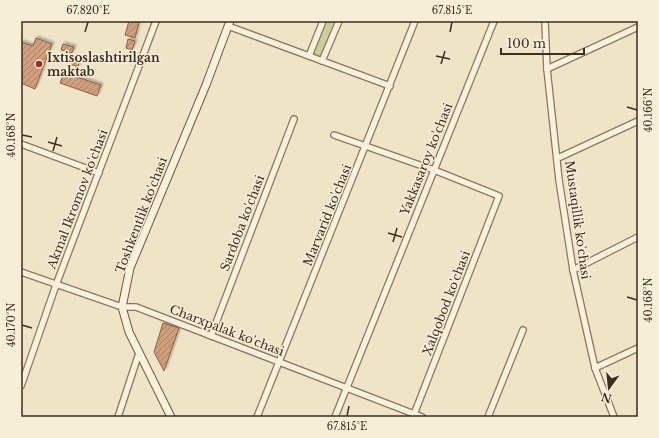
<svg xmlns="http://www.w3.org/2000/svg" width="659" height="438" font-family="'Libre Baskerville',serif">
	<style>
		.grass { fill: #c9cf9b }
		.building { fill: url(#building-hatch); stroke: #8d5f41; filter: url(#shadow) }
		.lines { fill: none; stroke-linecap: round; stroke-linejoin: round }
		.minor-casing { stroke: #8d765c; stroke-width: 8 }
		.secondary-casing { stroke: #6f573f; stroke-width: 9 }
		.minor { stroke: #faf1dc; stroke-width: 5.5 }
		.secondary { stroke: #faf1dc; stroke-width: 7 }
		.ticks { fill: none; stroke: #3d2e20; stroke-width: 1.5 }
		.poi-dot { fill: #9e2a2b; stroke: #f7eed8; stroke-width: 1.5 }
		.labels { text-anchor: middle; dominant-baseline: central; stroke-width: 3; stroke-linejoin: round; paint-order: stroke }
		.poi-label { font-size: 12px; font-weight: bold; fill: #3d2e20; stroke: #f7eed8; text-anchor: start }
		.street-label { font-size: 12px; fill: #3d2e20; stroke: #f7eed8 }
		.neatline { fill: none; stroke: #3d2e20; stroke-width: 1.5 }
		.ticks-label { font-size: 10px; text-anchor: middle; fill: #3d2e20 }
	</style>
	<defs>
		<pattern id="building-hatch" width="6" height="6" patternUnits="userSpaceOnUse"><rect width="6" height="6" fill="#cf9f7d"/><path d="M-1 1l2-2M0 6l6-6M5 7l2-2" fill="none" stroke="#a98266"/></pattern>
		<filter id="shadow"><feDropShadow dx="2" dy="-2" stdDeviation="1" flood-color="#0004"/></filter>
	</defs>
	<rect width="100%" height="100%" fill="#f0e4c8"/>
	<polygon class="grass" points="325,21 335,21 320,57 312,54"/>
	<g class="building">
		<polygon points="129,21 139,22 135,38 125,35"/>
		<polygon points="36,38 52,44 35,89 21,83 23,75 21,75 21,42 33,46"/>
		<polygon points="128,39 135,41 132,50 126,48"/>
		<polygon points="63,44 74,47 72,53 61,50"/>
		<polygon points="71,60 79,62 78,67 70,64"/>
		<polygon points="64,73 101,85 97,96 60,83"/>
		<polygon points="163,323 179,328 164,371 154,352"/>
	</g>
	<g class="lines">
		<defs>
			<g id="minor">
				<polyline points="545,21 547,69 559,180 573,270 595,368 614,417"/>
				<polyline points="228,26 390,86"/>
				<polyline points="309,56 323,21"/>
				<polyline points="322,61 339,21"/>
				<polyline points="547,69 638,27"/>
				<polyline points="334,135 434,170 499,196 413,417"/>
				<polyline points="21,144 99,173"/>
				<polyline points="558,158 638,121"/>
				<polyline points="573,270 638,237"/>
				<polyline points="21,272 122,307 136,307 422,417"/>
				<polyline points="211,336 294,119"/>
				<polyline points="595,368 638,348"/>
				<polyline points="21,386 56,285 156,21"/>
				<polyline points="118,417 139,353"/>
				<polyline points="257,417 415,21"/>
				<polyline points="335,417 494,21"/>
				<polyline points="488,417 523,330"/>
			</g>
			<polyline id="secondary" points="171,417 129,332 122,307 130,268 206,85 230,21"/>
		</defs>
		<use href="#minor" class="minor-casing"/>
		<use href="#secondary" class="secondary-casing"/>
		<use href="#minor" class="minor"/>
		<use href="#secondary" class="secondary"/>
	</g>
	<path class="ticks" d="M85,32L88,22M450,32L452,22M436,56L450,59M441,64L445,51M627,107L637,110M22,135L32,137M48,142L62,146M53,151L57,137M388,233L402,237M393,242L397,228M627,297L637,300M22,325L32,328M347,416L349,406"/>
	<circle class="poi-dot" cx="39" cy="64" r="4"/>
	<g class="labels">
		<g class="poi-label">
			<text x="47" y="57">Ixtisoslashtirilgan<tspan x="47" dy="14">maktab</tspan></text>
		</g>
		<g class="street-label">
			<text transform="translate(426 159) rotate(-68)">Yakkasaroy ko'chasi</text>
			<text transform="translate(77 199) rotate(-69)">Akmal Ikromov ko'chasi</text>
			<text transform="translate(141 215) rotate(-69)">Toshkentlik ko'chasi</text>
			<text transform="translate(327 215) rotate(-68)">Marvarid ko'chasi</text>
			<text transform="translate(578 220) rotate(82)">Mustaqillik ko'chasi</text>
			<text transform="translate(242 223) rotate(-69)">Sardoba ko'chasi</text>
			<text transform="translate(446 303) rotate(-69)">Xalqobod ko'chasi</text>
			<text transform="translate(227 330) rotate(21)">Charxpalak ko'chasi</text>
		</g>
	</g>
	<rect width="659" height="438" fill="none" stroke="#f7eed8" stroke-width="44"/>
	<g transform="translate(609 388) rotate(195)" stroke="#f7eed8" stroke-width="3" paint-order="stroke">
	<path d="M0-3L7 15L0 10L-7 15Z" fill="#3d2e20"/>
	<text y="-6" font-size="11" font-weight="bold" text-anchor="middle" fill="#3d2e20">N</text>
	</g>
	<path d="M501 48v6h83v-6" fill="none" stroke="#3d2e20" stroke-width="2"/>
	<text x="507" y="48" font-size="12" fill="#3d2e20" stroke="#f7eed8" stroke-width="3" paint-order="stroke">100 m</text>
	<rect x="22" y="22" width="615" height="394" class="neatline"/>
	<g class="ticks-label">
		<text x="88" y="14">67.820°E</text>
		<text x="452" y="14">67.815°E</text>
		<text transform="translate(648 110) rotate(-90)" y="4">40.166°N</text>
		<text transform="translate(11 135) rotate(-90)" y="4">40.168°N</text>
		<text transform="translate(648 300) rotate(-90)" y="4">40.168°N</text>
		<text transform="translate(11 325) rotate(-90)" y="4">40.170°N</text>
		<text x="347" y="430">67.815°E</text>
	</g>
</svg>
